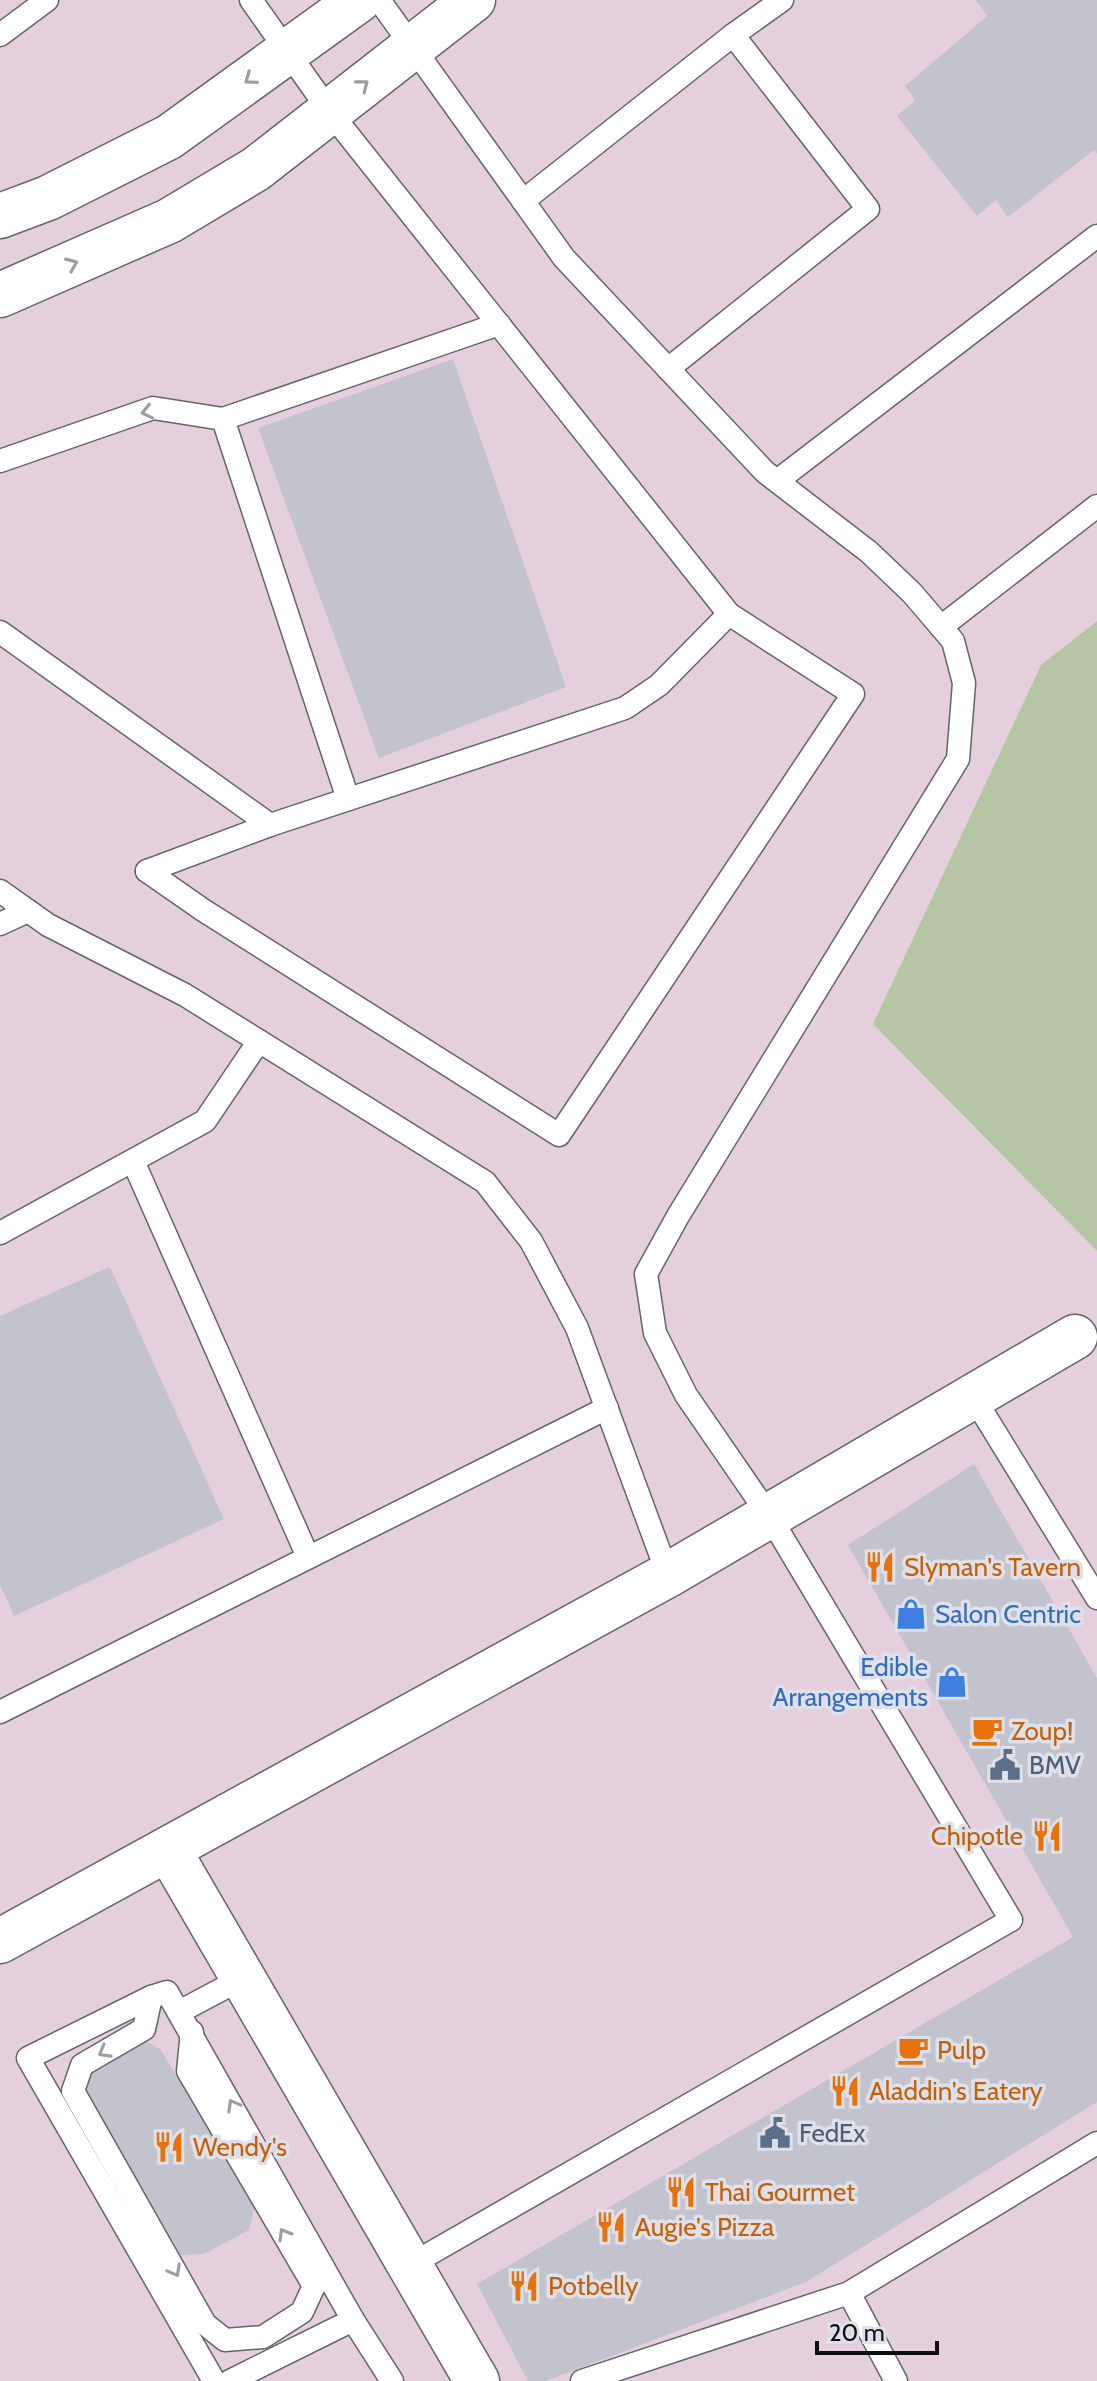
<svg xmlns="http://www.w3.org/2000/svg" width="1097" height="2381" font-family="Cabin,sans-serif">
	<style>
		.commercial { fill: #e6cfdc }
		.green { fill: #b6c5a4 }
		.building { fill: #c2c3cd }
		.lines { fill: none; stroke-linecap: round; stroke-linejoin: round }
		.service-casing { stroke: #63656d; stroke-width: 25 }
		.minor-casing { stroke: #63656d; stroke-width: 47 }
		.service { stroke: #fff; stroke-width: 22 }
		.minor { stroke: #fff; stroke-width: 44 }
		.oneway { stroke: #9e9e9f }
		.labels { text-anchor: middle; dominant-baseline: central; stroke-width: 7; stroke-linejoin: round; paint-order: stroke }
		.food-label { font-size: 26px; fill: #c56008; stroke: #dee0ea; text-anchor: start }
		.shop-label { font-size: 26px; fill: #366cbe; stroke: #dee0ea; text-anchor: start }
		.service-label { font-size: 26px; fill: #4e5e75; stroke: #dee0ea; text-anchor: start }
	</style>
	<rect width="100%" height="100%" fill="#dee0ea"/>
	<polygon class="commercial" points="0,0 1097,0 1097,621 1041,665 873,1024 1097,1251 1097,2381 0,2381"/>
	<polygon class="green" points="1097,621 1097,1251 873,1024 1041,665"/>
	<g class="building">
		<polygon points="976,0 1097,0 1097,154 1094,150 1008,217 996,200 977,216 897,116 915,100 905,86 987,16"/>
		<polygon points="453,359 566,687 379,758 258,428"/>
		<polygon points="110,1267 224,1519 14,1616 0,1585 0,1316"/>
		<polygon points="974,1464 1097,1678 1097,2102 806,2282 546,2381 528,2381 477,2284 1073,1937 848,1545"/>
		<polygon points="144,2040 161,2050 255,2205 249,2230 204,2254 181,2255 84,2088 89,2070"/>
	</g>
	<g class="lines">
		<defs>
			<g id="service">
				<polyline points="379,0 564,258 765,472 869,552 912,593 953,641 964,683 958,759 678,1216 646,1274 655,1333 686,1395 770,1517 1011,1920 410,2265"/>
				<polyline points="0,35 47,0"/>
				<polyline points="523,201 733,35 782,0"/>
				<polyline points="668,369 868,209 733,35"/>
				<polyline points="223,419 348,799"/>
				<polyline points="0,461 153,408 223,419 499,324"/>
				<polyline points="777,481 1097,236"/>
				<polyline points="941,627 1097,506"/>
				<polyline points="0,632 270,825"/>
				<polyline points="147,871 203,910 559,1135 853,694 729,614 330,112 251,0"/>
				<polyline points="147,871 270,825 625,708 659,685 729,614"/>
				<polyline points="0,891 48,925 185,995 485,1182 531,1241 577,1328 668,1575"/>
				<polyline points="0,924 28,911"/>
				<polyline points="133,1161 308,1557"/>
				<polyline points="0,1233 205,1121 259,1041"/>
				<polyline points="974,1398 1097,1598"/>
				<polyline points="0,1712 607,1408"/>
				<polyline points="151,1997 144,2029 82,2065 73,2091 205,2324 225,2340 263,2337 302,2312 314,2286 188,2071 192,2032"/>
				<polyline points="179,2012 243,1978"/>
				<polyline points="849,2293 896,2381"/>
				<polyline points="214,2381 28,2058 151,1997 167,1992 353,2320 392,2381"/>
				<polyline points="230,2381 353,2320"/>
				<polyline points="582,2381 849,2293 1097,2143"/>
			</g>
			<g id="minor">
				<polyline points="0,216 48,198 169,137 359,0"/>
				<polyline points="0,295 169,221 256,169 473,0"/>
				<polyline points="168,1849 477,2381"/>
				<polyline points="0,1941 668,1575 1075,1337"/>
			</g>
		</defs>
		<use href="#service" class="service-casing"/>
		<use href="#minor" class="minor-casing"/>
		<use href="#service" class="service"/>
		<use href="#minor" class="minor"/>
	</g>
	<defs><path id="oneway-chevron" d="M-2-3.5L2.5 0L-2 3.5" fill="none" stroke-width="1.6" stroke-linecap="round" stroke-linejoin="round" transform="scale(2)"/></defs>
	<g class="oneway">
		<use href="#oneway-chevron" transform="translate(250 79) rotate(144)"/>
		<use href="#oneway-chevron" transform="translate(363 85) rotate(-38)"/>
		<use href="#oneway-chevron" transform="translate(72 264) rotate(-23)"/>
		<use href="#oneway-chevron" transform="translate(147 412) rotate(167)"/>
		<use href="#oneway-chevron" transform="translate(104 2052) rotate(150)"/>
		<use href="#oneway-chevron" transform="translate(233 2105) rotate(-119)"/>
		<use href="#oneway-chevron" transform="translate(284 2234) rotate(-120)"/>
		<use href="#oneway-chevron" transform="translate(175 2271) rotate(61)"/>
	</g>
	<defs>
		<symbol id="restaurant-bare" viewBox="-9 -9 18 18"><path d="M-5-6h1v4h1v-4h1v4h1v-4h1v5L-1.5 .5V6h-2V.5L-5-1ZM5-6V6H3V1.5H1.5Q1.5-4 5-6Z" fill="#e8710a" stroke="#dee0ea" stroke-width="2.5" paint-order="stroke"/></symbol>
		<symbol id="shop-bare" viewBox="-9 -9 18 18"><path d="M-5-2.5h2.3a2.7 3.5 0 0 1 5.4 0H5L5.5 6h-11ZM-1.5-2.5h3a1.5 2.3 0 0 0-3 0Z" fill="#3f7fe0" stroke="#dee0ea" stroke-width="2.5" paint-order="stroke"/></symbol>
		<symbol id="cafe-bare" viewBox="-9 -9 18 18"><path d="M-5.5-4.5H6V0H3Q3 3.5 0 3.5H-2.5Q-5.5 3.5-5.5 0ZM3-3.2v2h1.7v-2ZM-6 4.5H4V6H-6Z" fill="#e8710a" stroke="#dee0ea" stroke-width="2.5" paint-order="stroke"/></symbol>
		<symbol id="civic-bare" viewBox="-9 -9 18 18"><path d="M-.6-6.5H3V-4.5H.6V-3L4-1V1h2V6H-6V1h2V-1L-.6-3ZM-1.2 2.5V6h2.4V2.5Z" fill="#5c6f8a" stroke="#dee0ea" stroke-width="2.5" paint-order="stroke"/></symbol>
	</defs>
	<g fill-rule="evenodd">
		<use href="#restaurant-bare" x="858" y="1545" width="44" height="44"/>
		<use href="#shop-bare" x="889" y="1592" width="44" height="44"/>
		<use href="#shop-bare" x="930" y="1660" width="44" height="44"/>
		<use href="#cafe-bare" x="965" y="1709" width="44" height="44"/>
		<use href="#civic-bare" x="983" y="1743" width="44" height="44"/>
		<use href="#restaurant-bare" x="1025" y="1814" width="44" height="44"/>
		<use href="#cafe-bare" x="891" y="2028" width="44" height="44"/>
		<use href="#restaurant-bare" x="823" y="2069" width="44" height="44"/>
		<use href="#civic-bare" x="753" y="2111" width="44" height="44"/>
		<use href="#restaurant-bare" x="147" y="2125" width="44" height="44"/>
		<use href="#restaurant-bare" x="659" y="2170" width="44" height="44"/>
		<use href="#restaurant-bare" x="589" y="2205" width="44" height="44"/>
		<use href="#restaurant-bare" x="502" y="2264" width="44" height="44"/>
	</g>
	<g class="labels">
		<g class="food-label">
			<text x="904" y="1567">Slyman's Tavern</text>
			<text x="1011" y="1731">Zoup!</text>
			<text x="1023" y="1836" text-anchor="end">Chipotle</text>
			<text x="937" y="2050">Pulp</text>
			<text x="869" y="2091">Aladdin's Eatery</text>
			<text x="193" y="2147">Wendy's</text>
			<text x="705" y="2192">Thai Gourmet</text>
			<text x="635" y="2227">Augie's Pizza</text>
			<text x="548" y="2286">Potbelly</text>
		</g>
		<g class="shop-label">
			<text x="935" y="1614">Salon Centric</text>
			<text x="928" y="1667" text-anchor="end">Edible<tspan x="928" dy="30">Arrangements</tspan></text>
		</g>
		<g class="service-label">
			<text x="1029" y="1765">BMV</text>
			<text x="799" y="2133">FedEx</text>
		</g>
	</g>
	<path d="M817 2341v12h120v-12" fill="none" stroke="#0c0d10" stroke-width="4"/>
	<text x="829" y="2341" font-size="24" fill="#0c0d10" stroke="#dee0ea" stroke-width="6" paint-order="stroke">20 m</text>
</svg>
